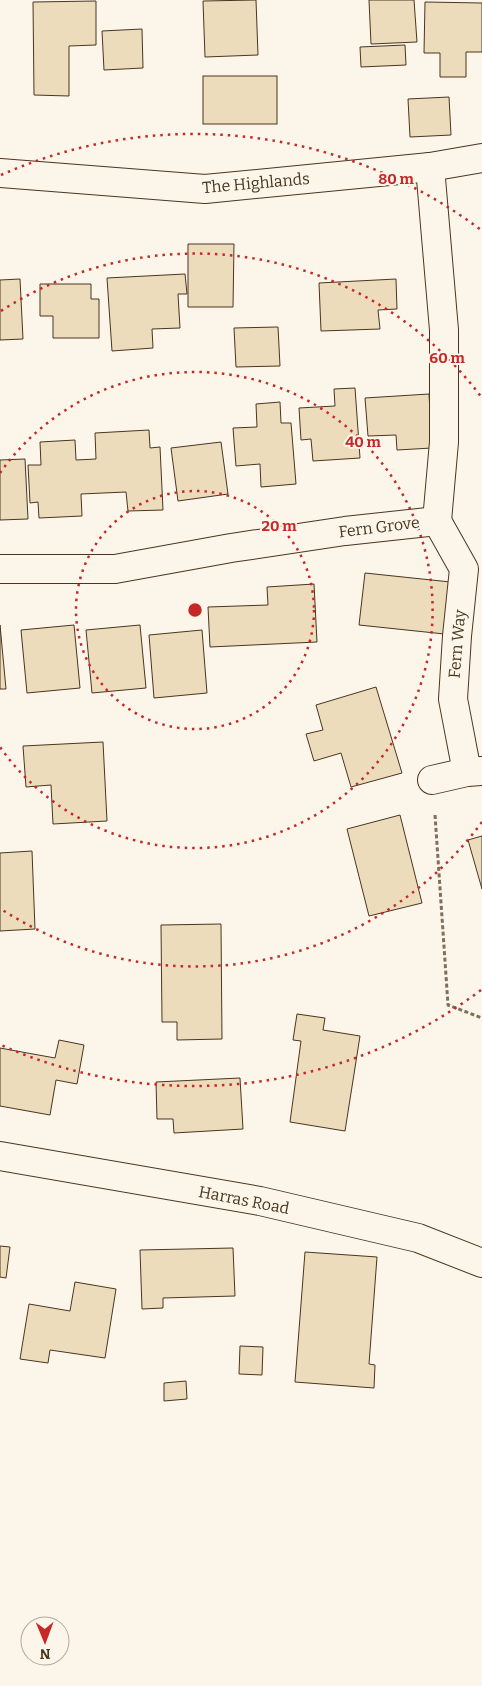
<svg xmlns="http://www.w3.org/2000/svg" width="482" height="1686" font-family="Bitter,serif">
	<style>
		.building { fill: #ecdcbc; stroke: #4a3520 }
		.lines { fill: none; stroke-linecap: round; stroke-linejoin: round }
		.street-casing { stroke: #4a3520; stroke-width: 30 }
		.path { stroke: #7f6f5c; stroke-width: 3; stroke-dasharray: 4 2.5; stroke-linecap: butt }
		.street { stroke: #fbf6e9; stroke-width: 28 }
		.ring { fill: none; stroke: #c62828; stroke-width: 2.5; stroke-dasharray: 2.5 5 }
		.labels { text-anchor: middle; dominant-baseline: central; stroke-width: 4; stroke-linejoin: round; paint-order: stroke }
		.street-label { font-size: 16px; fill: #4a3520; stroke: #fbf6e9 }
		.centre { fill: #c62828; stroke: #fbf6e9; stroke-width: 2.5 }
		.ring-label { font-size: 15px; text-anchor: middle; font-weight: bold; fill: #c62828; stroke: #fbf6e9; stroke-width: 4; stroke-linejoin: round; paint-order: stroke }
	</style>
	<rect width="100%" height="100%" fill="#fbf6e9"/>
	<g class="building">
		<polygon points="256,0 258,55 205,57 203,1"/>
		<polygon points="369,0 414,0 417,42 371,44"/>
		<polygon points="96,1 96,45 69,46 69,96 34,95 33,2"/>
		<polygon points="425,2 482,3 482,52 466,52 466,77 440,77 440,53 424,53"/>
		<polygon points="142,29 143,68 104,70 102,31"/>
		<polygon points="405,45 406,65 361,67 360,47"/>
		<rect x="203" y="76" width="74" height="48"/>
		<polygon points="449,97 451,135 410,137 408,99"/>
		<polygon points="188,244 234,244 233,307 188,307"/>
		<polygon points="185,274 187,294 178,294 180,328 152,329 153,348 112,351 107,278"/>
		<polygon points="20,279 23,339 0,340 0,280"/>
		<polygon points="396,279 397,309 378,310 380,329 321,331 319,283"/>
		<polygon points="40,284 91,284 91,299 99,299 99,338 53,338 53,316 40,316"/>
		<polygon points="278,327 280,366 236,367 234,328"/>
		<polygon points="355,388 360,458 313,461 311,439 301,440 299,408 335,406 334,389"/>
		<polygon points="429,394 432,448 397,450 396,435 368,436 365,398"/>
		<polygon points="280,402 281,423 291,423 296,484 261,487 260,464 236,466 233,428 257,427 256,404"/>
		<polygon points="149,430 150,448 160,447 163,510 128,511 126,492 81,494 82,516 39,518 38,502 30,503 28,465 41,465 40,442 75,440 76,460 96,459 95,433"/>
		<polygon points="221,442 228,494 178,501 171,448"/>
		<polygon points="25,459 28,519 0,520 0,460"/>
		<polygon points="365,573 460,583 454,635 359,625"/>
		<polygon points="314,584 317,642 210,647 208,607 268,605 267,587"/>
		<polygon points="0,625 6,689 0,689"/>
		<polygon points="74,625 80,688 27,693 21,630"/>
		<polygon points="140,625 146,688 92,693 86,630"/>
		<polygon points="202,630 207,693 154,698 149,635"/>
		<polygon points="376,687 402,773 351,787 341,753 314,761 306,734 323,730 316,705"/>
		<polygon points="103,742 107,821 53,824 51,785 26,787 23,746"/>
		<polygon points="400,815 422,903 369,916 347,829"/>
		<polygon points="482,836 482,889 468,840"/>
		<polygon points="32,851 35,929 0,931 0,853"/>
		<polygon points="221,924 222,1039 177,1040 177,1022 162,1022 161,925"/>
		<polygon points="297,1014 325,1018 323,1030 360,1036 345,1131 290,1122 301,1041 293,1040"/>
		<polygon points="59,1040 84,1045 77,1084 56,1080 50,1115 0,1106 0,1048 55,1058"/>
		<polygon points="240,1078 243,1129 174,1133 173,1119 157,1119 156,1082"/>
		<polygon points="0,1246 10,1247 6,1278 0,1277"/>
		<polygon points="233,1248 235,1296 163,1298 163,1308 142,1309 140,1250"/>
		<polygon points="305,1252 377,1257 369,1364 375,1365 374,1388 295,1382"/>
		<polygon points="75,1282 116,1289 105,1358 50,1350 48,1363 20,1359 29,1304 70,1311"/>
		<polygon points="240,1346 263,1347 262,1375 239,1374"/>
		<polygon points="186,1381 187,1399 164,1401 164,1383"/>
	</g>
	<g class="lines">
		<defs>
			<g id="street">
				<polyline points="430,167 444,330 444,442 437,521"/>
				<polyline points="0,173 205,189 430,167 482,158"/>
				<polyline points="437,521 464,569 457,636 453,699 467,772"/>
				<polyline points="0,569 115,569 231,548 345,531 437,521"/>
				<polyline points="432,780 467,772 482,771"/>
				<polyline points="0,1156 260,1201 418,1238 482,1263"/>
			</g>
		</defs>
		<use href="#street" class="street-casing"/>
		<polyline class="path" points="435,815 448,1005 482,1018"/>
		<use href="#street" class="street"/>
	</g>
	<g class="ring">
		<circle cx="195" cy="610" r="119"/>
		<path d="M0 473A238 238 0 1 1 0 747"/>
		<path d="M482 822A357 357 0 0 1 1 909M1 311A357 357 0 0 1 482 398"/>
		<path d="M481 990A476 476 0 0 1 1 1045M1 175A476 476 0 0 1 481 230"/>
	</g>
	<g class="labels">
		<g class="street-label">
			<text transform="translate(256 183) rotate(-5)">The Highlands</text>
			<text transform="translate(379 527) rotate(-7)">Fern Grove</text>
			<text transform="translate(457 644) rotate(-85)">Fern Way</text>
			<text transform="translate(244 1200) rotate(11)">Harras Road</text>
		</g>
	</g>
	<circle cx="195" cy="610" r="8" class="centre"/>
	<g class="ring-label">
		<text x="396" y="184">80 m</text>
		<text x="447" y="363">60 m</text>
		<text x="363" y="447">40 m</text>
		<text x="279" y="531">20 m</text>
	</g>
	<g transform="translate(45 1641) rotate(179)"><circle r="24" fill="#fbf6e9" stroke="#b4a999"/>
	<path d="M0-4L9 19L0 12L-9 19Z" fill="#c62828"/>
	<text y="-8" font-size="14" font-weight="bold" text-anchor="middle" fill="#4a3520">N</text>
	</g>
</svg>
